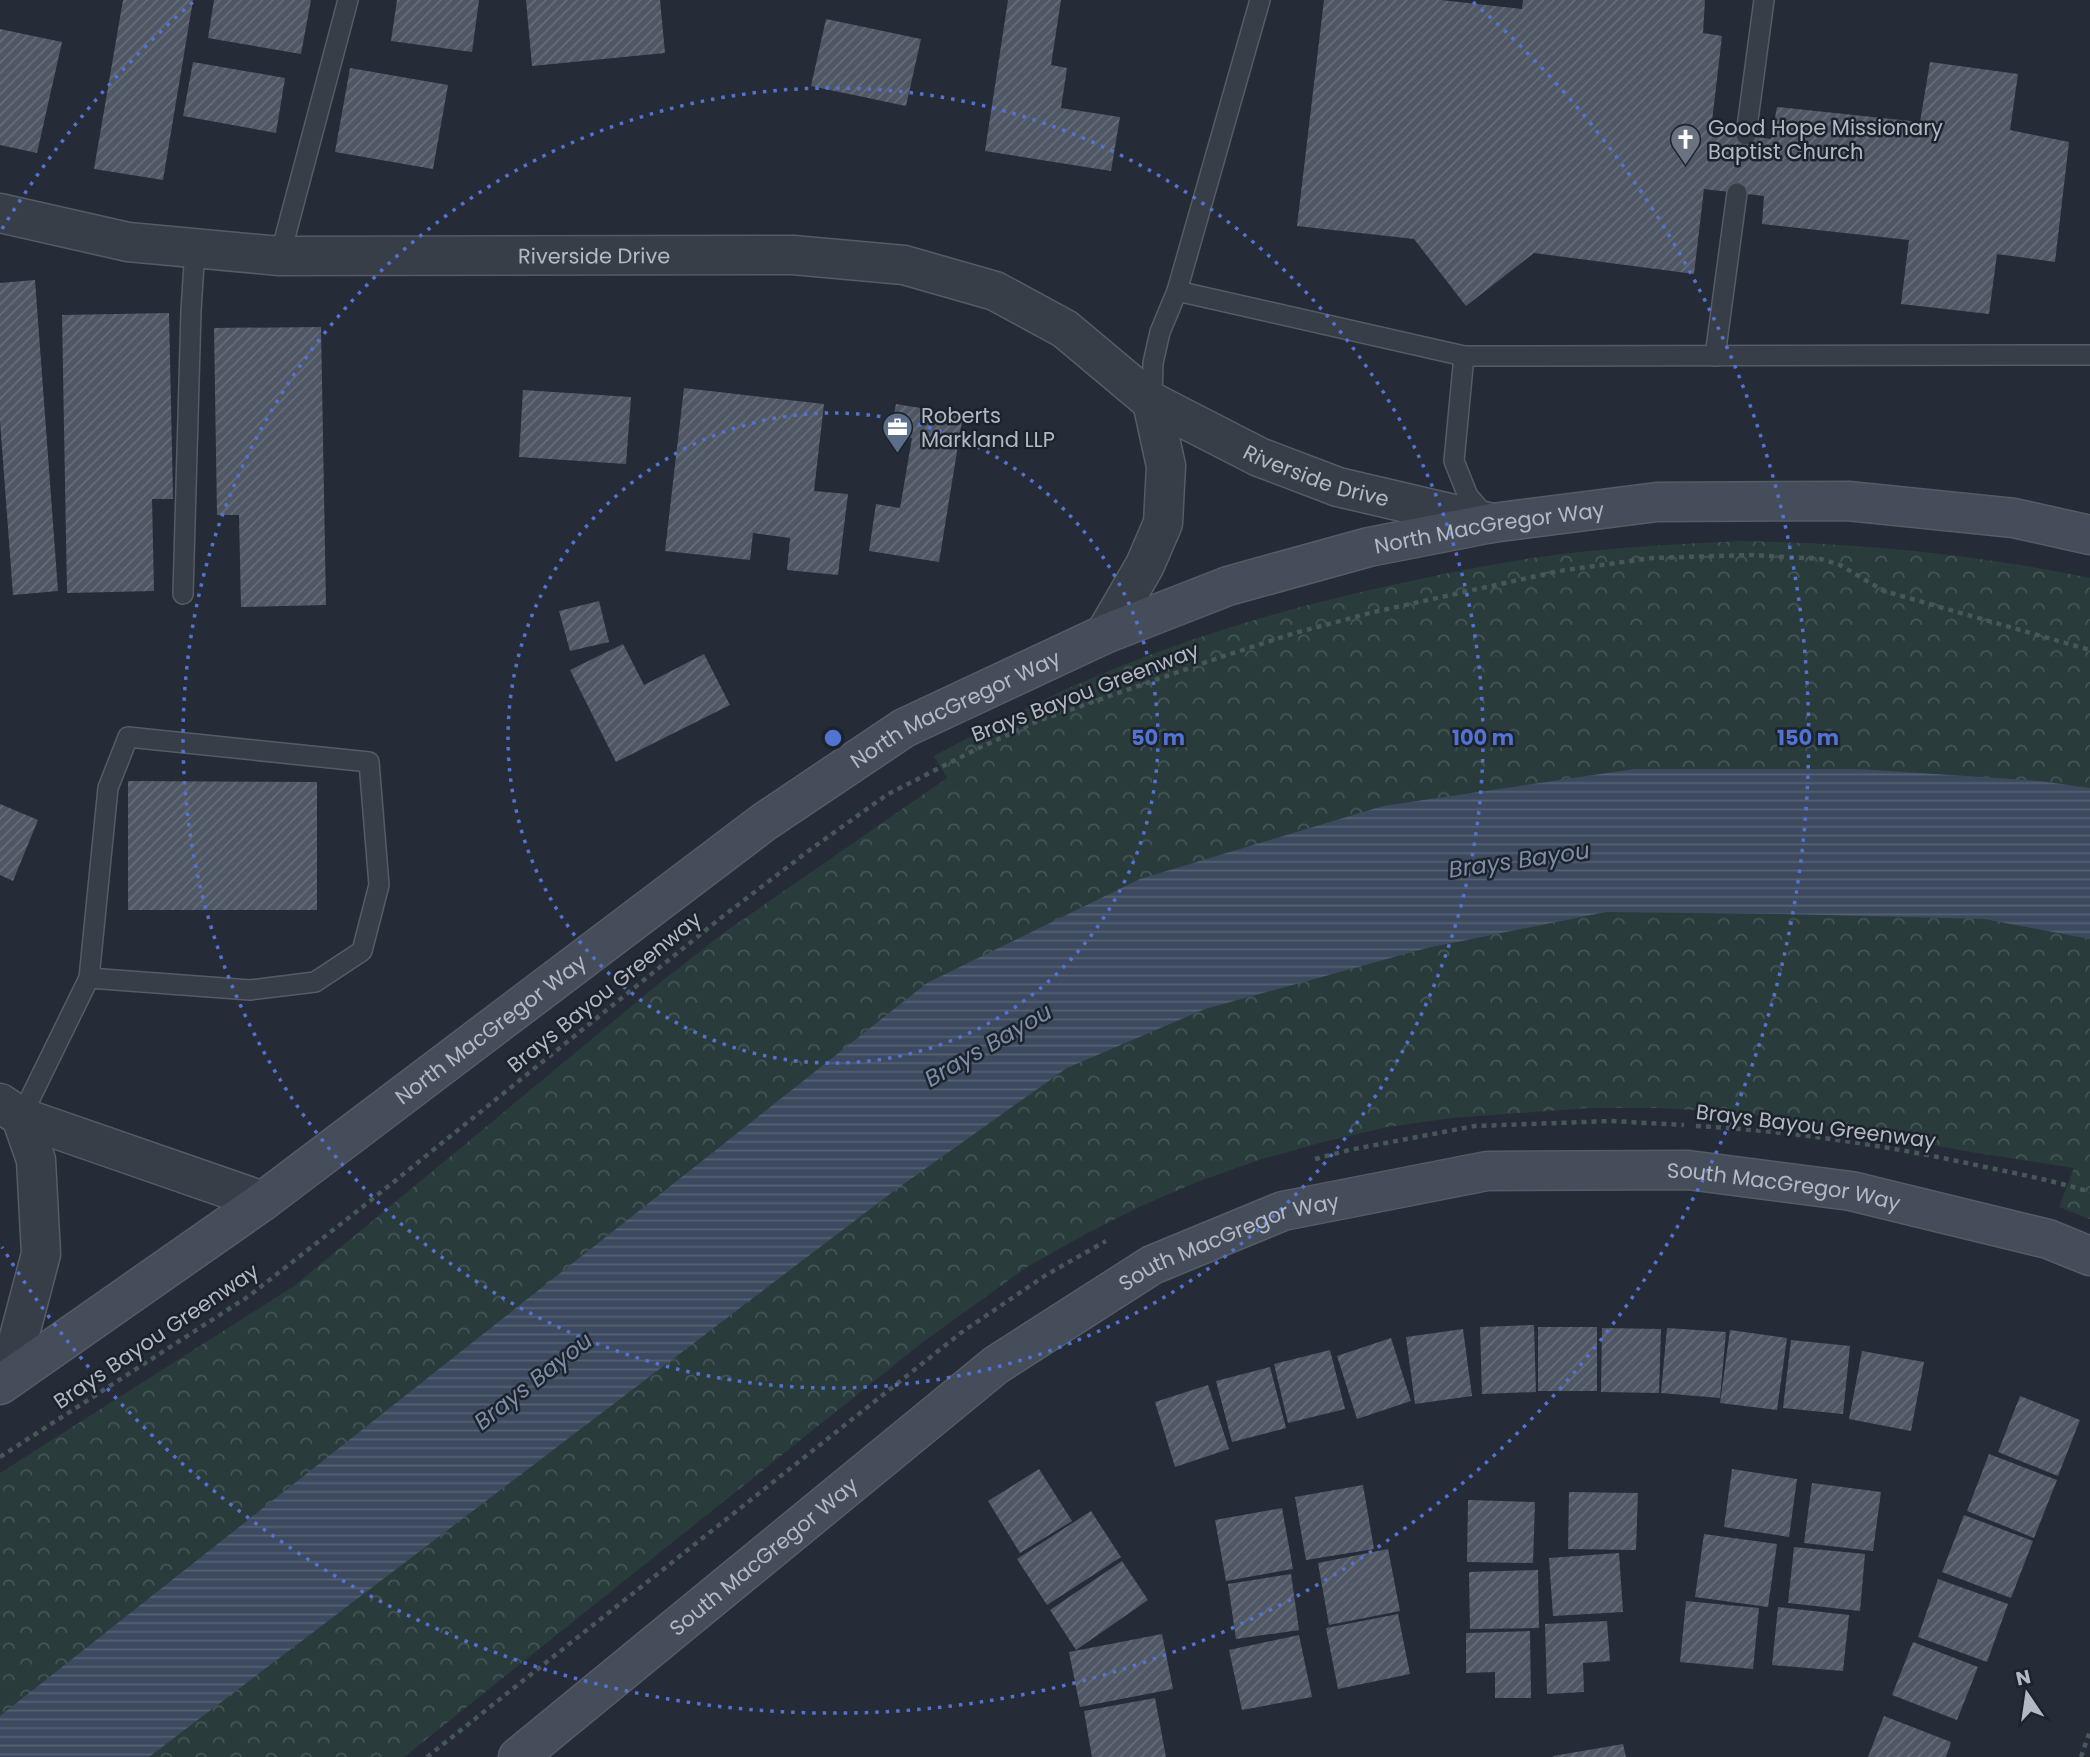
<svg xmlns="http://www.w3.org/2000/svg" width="2090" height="1757" font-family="Poppins,sans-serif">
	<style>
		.park { fill: url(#park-crowns) }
		.water { fill: url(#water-rules) }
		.building { fill: url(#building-hatch) }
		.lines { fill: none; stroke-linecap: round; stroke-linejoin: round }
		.lane-casing { stroke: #565c65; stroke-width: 22 }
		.street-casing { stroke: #565c65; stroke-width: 41 }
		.secondary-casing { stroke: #565c65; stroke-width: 41 }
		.path { stroke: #485759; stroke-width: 4.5; stroke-dasharray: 5 5; stroke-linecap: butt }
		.lane { stroke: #383e48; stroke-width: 19 }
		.street { stroke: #383e48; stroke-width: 38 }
		.secondary { stroke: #464d5a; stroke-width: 38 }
		.ring { fill: none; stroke: #5273d1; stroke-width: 3.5; stroke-dasharray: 3.5 7 }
		.labels { text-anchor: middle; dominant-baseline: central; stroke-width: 5; stroke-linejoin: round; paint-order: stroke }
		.poi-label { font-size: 21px; fill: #b3b9c4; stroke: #1d232c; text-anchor: start }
		.street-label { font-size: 21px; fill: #b3b9c4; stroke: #1d232c }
		.water-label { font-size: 23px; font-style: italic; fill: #7e8ea8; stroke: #1d232c }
		.centre { fill: #5273d1; stroke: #1d232c; stroke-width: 3.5 }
		.ring-label { font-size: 21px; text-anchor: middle; font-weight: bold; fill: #5273d1; stroke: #1d232c; stroke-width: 5; stroke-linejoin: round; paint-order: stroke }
	</style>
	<defs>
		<pattern id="park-crowns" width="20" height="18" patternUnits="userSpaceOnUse" patternTransform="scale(1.75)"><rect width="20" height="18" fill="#2a3b3c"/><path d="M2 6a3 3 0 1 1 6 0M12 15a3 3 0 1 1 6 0" fill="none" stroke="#465557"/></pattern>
		<pattern id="water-rules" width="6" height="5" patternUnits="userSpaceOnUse" patternTransform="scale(1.75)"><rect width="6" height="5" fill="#3c495e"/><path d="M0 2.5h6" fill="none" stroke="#566173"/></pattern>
		<pattern id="building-hatch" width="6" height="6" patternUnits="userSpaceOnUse" patternTransform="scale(1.75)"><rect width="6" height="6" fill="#505764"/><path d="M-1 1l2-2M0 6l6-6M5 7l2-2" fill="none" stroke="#676d79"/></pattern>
	</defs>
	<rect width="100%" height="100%" fill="#252c37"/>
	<path class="park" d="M1741,541C1859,543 1975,554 2090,578V1219L2059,1207L2074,1168L1971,1152L1802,1121L1731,1112L1660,1108H1589L1452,1118L1387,1127L1323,1142L1259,1160L1197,1182L1139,1207L1082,1236L1027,1267L923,1342L404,1757H0V1473L294,1286L657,985L725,932L947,778L934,756C981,731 1028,706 1076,685C1184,637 1300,604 1415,580C1464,570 1512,560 1562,554C1621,547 1681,544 1741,541Z"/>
	<polygon class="water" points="1634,769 1859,769 2040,781 2090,788 2090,939 1984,919 1782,914 1606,912 1427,948 1205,1009 1067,1068 894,1191 149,1757 0,1757 0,1716 927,983 1140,879 1383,806"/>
	<g class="building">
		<polygon points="123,0 193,0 163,180 94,169"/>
		<polygon points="214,0 311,0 301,54 208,38"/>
		<polygon points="397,0 479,0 472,52 391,41"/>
		<polygon points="526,0 660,0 665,53 532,66"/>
		<polygon points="1008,0 1061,0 1051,65 1067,68 1061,108 1120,117 1111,171 985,151"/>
		<polygon points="1324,0 1441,0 1522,9 1523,0 1705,0 1703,33 1722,36 1711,130 1771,139 1777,107 1920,122 1930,62 2018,74 2010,130 2069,142 2055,262 1997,254 1989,314 1901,304 1909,240 1762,224 1764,196 1704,189 1694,274 1534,253 1466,306 1414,239 1297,226"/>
		<polygon points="826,19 921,39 906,106 811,86"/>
		<polygon points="0,29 62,42 37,153 0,145"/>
		<polygon points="193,62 285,78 276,133 183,116"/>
		<polygon points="350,68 448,85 433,169 335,152"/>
		<polygon points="35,280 58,591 13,595 0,421 0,283"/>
		<polygon points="169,313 173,499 152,499 154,591 67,593 62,315"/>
		<polygon points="321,327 326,605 241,607 239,515 217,515 214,328"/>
		<polygon points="684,388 824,404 814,491 848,494 838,575 787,570 790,538 753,533 750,560 665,551"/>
		<polygon points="523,390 631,397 626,464 519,457"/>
		<polygon points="896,404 963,415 939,562 869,551 876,504 900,508 912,438 890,434"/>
		<polygon points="599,601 609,642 570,651 559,611"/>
		<polygon points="623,644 644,685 704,654 730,705 616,762 570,670"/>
		<polygon points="128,781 317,782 317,910 128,910"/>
		<polygon points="0,804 38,820 13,881 0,875"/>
		<polygon points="1534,1325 1536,1392 1482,1394 1480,1327"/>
		<rect x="1538" y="1327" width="59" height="64"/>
		<polygon points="1602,1328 1661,1329 1659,1393 1601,1392"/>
		<polygon points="1667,1328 1726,1332 1720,1398 1661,1393"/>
		<polygon points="1463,1329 1472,1396 1415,1404 1406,1337"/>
		<polygon points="1730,1330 1787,1338 1777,1410 1720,1403"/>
		<polygon points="1391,1338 1411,1401 1357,1419 1337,1356"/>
		<polygon points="1791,1340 1850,1346 1843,1414 1783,1408"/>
		<polygon points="1330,1350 1345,1409 1288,1423 1274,1364"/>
		<polygon points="1862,1351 1924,1362 1911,1431 1849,1419"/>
		<polygon points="1270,1367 1286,1428 1232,1442 1216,1381"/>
		<polygon points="1208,1385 1229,1449 1175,1467 1155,1402"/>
		<polygon points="2020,1396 2080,1420 2058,1476 1998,1452"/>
		<polygon points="1989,1454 2057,1480 2034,1538 1967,1511"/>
		<polygon points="1039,1469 1072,1521 1020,1553 988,1501"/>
		<polygon points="1732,1469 1797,1479 1789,1537 1724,1527"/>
		<polygon points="1812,1483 1881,1492 1873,1551 1804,1543"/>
		<polygon points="1363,1485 1374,1549 1306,1560 1295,1497"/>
		<polygon points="1569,1492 1638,1493 1636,1550 1568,1549"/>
		<polygon points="1468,1500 1535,1502 1533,1563 1467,1562"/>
		<polygon points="1282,1508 1293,1569 1226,1581 1215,1520"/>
		<polygon points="1091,1511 1121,1557 1047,1605 1017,1559"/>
		<polygon points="1964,1515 2033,1541 2011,1598 1942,1572"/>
		<polygon points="1704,1534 1777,1544 1768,1607 1695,1597"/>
		<polygon points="1794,1547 1865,1554 1860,1611 1788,1603"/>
		<polygon points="1388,1549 1400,1611 1329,1625 1318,1563"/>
		<polygon points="1619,1553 1623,1612 1553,1616 1549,1558"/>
		<polygon points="1122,1561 1148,1600 1076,1650 1050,1610"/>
		<polygon points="1538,1570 1539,1628 1470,1629 1469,1572"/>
		<polygon points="1291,1574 1299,1630 1236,1639 1228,1584"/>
		<polygon points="1938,1579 2008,1604 1987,1662 1918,1637"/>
		<polygon points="1686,1601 1759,1608 1753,1669 1680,1662"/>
		<polygon points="1778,1607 1849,1615 1843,1671 1772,1665"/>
		<polygon points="1398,1614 1410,1674 1338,1689 1326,1628"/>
		<polygon points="1607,1621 1610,1661 1583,1663 1584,1692 1547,1694 1545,1624"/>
		<polygon points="1530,1631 1531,1698 1495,1698 1495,1672 1466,1673 1466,1633"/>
		<polygon points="1162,1634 1173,1689 1080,1707 1069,1652"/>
		<polygon points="1299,1635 1312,1697 1242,1710 1229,1650"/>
		<polygon points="1913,1642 1978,1667 1957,1720 1892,1695"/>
		<polygon points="1155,1698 1166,1757 1092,1757 1084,1711"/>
		<polygon points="1884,1716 1951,1742 1946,1757 1868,1757"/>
		<polygon points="1623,1744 1626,1757 1553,1757 1553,1756"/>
	</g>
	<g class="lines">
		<defs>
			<g id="lane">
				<polyline points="1746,135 1764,0"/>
				<polyline points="280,256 348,0"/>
				<polyline points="1177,291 1260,0"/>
				<polyline points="1715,356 1737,193"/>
				<polyline points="1152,401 1153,363 1160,332 1177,291 1464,356"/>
				<polyline points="1486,517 1468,496 1454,461 1464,356 2090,355"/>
				<polyline points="183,594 191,311 195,248"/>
				<polyline points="21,1117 89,978 250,990 315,982 362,951 379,885 369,762 128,737 108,788 89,978"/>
			</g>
			<g id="street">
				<path id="s1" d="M0,213L128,242L280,256L793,255L904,265L995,291L1065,329L1152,402L1259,457L1338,487L1492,523"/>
				<polyline points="1105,634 1145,565 1163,523 1166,466 1152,402"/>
				<polyline points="0,1103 21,1117 263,1201"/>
				<polyline points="8,1379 41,1254 36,1160 21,1117"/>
			</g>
			<g id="secondary">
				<path id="s2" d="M0,1385L263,1201L764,822L904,728L1105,634L1228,586L1369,547L1492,523L1657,502L1848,501L2014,518L2090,535"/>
				<path id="s3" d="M518,1757L996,1365L1152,1265L1283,1211L1487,1171L1688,1170L1851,1191L2048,1239L2090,1256"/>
			</g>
		</defs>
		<use href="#lane" class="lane-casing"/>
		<use href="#street" class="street-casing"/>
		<use href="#secondary" class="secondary-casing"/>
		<g class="path">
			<path d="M1696,1126C1790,1131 1884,1145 1976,1165C2014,1173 2052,1180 2090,1192"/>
			<polyline points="1315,1159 1349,1150 1475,1126 1611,1121 1684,1125"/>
			<polyline points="0,1457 249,1296 370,1201 722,917 811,849 888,794 979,748 1038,721 1224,656 1295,633 1374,612 1559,571 1652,558 1750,555 1821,559 1840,565 1884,591 2090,650"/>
			<polyline points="427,1757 962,1332 1046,1275 1106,1241"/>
			<polyline points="2081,1757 2090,1731"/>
		</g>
		<use href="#lane" class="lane"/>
		<use href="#street" class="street"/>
		<use href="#secondary" class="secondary"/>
	</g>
	<g class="ring">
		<circle cx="833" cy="738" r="325"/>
		<circle cx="833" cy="738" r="650"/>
		<path d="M2 229A975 975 0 0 1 193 2M1473 2A975 975 0 1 1 2 1247"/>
	</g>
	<defs>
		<symbol id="church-pin" viewBox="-11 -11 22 30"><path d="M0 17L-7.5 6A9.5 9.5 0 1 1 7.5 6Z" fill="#6b7280" stroke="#1d232c"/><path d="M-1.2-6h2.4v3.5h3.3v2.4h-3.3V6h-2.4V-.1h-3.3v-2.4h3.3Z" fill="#fff"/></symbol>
		<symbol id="office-pin" viewBox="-11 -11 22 30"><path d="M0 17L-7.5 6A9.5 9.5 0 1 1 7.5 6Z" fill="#5c6f8a" stroke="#1d232c"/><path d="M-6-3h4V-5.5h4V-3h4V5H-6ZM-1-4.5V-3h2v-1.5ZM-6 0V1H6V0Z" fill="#fff"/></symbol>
	</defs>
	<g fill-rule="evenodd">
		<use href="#church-pin" x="1668" y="122" width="35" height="47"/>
		<use href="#office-pin" x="880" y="410" width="35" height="47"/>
	</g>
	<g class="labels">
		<g class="poi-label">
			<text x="1708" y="127">Good Hope Missionary<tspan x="1708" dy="24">Baptist Church</tspan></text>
			<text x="921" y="415">Roberts<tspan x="921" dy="24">Markland LLP</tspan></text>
		</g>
		<g class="street-label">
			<text stroke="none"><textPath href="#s1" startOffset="598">Riverside Drive</textPath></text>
			<text stroke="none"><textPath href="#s1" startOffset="1377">Riverside Drive</textPath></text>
			<text stroke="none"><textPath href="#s2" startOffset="1740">North MacGregor Way</textPath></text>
			<text transform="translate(1085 692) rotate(-21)">Brays Bayou Greenway</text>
			<text stroke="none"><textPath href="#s2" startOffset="1172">North MacGregor Way</textPath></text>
			<text transform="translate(604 992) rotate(-39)">Brays Bayou Greenway</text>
			<text stroke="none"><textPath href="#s2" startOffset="606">North MacGregor Way</textPath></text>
			<text transform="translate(1816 1126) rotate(7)">Brays Bayou Greenway</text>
			<text stroke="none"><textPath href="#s3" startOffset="1451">South MacGregor Way</textPath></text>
			<text stroke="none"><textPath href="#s3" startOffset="884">South MacGregor Way</textPath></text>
			<text transform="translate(156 1336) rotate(-34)">Brays Bayou Greenway</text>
			<text stroke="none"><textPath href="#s3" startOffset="317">South MacGregor Way</textPath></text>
		</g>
		<g class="water-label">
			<text transform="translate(1519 860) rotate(-8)">Brays Bayou</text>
			<text transform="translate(988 1045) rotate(-30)">Brays Bayou</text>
			<text transform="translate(533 1381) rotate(-38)">Brays Bayou</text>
		</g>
	</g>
	<circle cx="833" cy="738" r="10" class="centre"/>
	<g class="ring-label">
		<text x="1158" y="745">50 m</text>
		<text x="1483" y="745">100 m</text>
		<text x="1808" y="745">150 m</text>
	</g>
	<g transform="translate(2027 1694) rotate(347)" stroke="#1d232c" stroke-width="5" paint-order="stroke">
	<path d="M0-5L12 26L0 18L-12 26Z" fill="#b3b9c4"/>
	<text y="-10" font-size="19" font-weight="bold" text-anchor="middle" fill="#b3b9c4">N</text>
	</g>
</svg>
